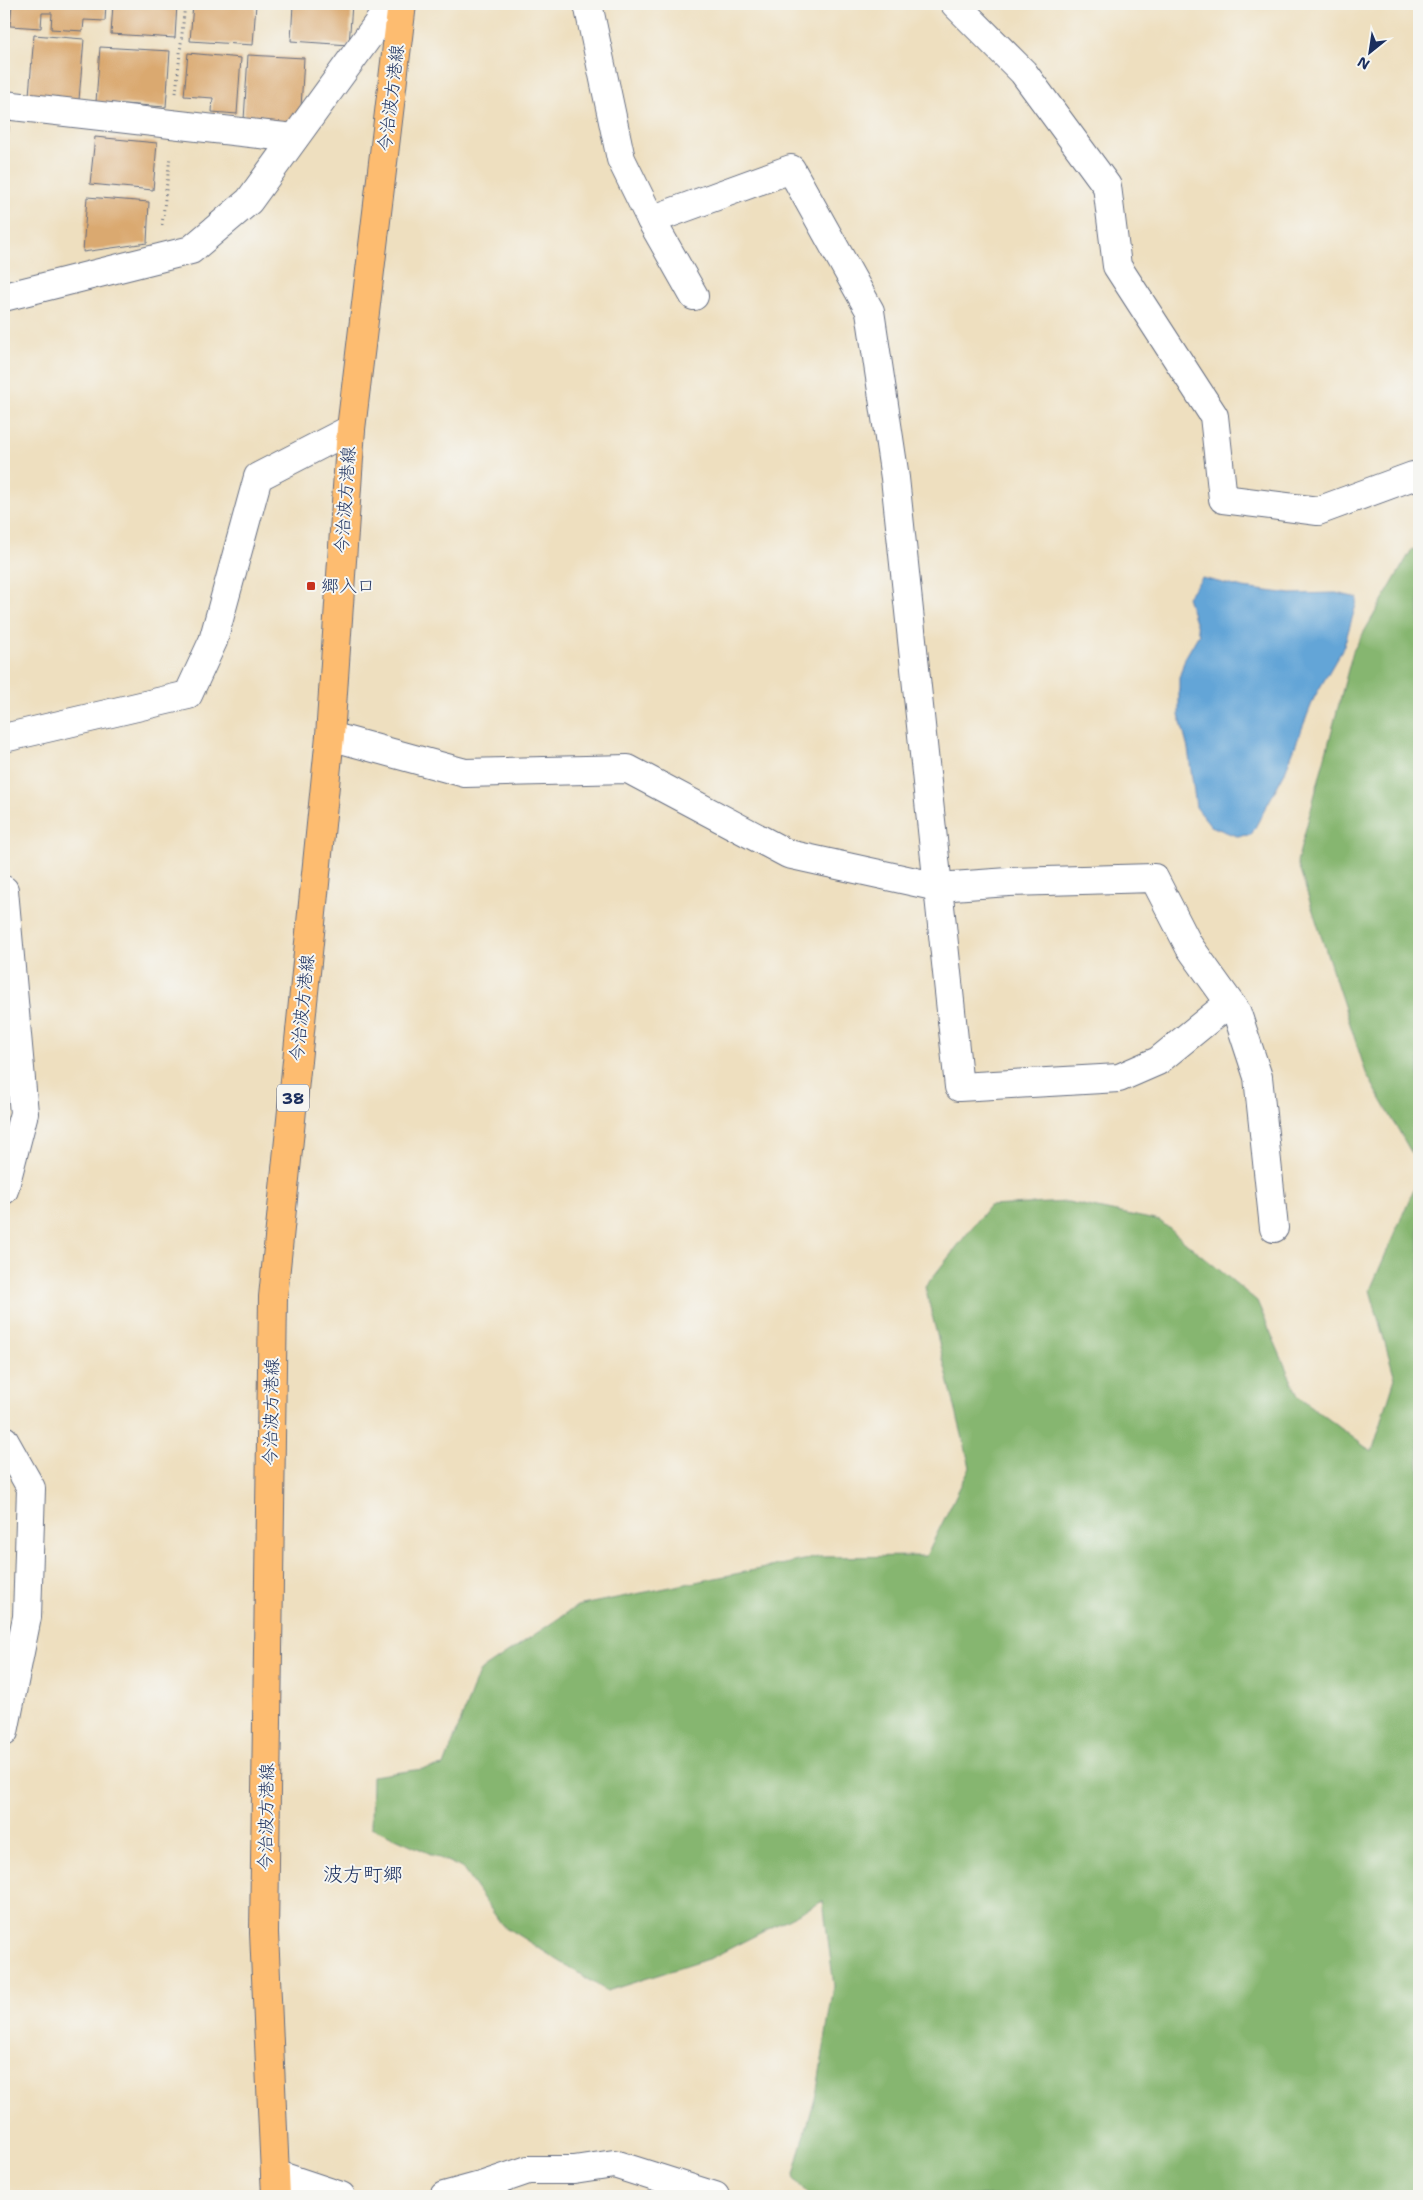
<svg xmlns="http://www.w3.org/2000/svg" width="1423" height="2200" font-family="'Shantell Sans','Klee One',sans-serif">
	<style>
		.forest { fill: #86b670; stroke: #507267 }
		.water { fill: #63a5d7; stroke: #3f6a9a }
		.building { fill: #daa970 }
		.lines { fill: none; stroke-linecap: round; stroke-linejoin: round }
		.minor-casing { stroke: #656d80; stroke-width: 30 }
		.major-casing { stroke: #656d80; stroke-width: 30 }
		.path { stroke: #656d80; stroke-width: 3; stroke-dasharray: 1 4; stroke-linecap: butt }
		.minor { stroke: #fff; stroke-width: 28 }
		.major { stroke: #fdbc70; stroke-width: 28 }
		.poi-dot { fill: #c8321e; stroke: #f6f6f2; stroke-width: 2 }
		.labels { text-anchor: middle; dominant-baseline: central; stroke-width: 4; stroke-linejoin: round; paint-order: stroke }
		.shield { fill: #f6f6f2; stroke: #5d6b8a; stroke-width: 1 }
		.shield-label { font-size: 16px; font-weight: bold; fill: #1b2f5e }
		.street-label { font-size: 18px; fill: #1b2f5e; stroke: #f6f6f2 }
		.poi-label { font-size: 18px; fill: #1b2f5e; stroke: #f6f6f2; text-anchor: start }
		.quarter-label { font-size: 20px; fill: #1b2f5e; stroke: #f6f6f2 }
	</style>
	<rect width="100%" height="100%" fill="#f6f6f2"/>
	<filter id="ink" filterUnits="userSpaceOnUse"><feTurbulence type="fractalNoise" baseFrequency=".02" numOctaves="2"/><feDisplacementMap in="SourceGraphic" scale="10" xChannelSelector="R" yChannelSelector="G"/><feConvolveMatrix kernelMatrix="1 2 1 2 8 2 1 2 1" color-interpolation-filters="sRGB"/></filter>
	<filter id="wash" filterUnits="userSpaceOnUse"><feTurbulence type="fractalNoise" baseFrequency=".0096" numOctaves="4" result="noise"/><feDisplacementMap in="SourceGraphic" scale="20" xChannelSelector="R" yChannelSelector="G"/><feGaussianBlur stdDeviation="1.12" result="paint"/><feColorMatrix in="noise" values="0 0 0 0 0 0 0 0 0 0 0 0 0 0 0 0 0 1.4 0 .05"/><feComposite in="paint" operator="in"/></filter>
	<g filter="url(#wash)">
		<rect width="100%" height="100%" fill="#eedfbf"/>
		<g class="forest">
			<polygon points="1412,549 1419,551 1419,1166 1366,1073 1297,862 1353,651"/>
			<polygon points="1419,1177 1419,2196 810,2196 793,2178 817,2090 834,1986 823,1901 711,1958 607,1991 502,1925 462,1868 371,1827 372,1776 444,1766 479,1672 577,1606 819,1557 926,1556 970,1467 925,1287 989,1206 1068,1202 1160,1221 1257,1301 1298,1396 1372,1452 1395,1378 1370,1290"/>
		</g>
		<polygon class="water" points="1202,578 1243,588 1291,594 1336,593 1358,598 1344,646 1314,698 1285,772 1251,835 1236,836 1211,826 1196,807 1188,749 1179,715 1179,678 1185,658 1199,634 1187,597"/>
		<g id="blocks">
			<g class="building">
				<polygon points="12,4 106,4 105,21 84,20 83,31 51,29 52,13 42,13 41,28 10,26"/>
				<polygon points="113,4 177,4 175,38 111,34"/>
				<polygon points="193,4 256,4 253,45 190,41"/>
				<polygon points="293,4 352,4 349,45 291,41"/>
				<polygon points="34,35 84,39 79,100 29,95"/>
				<polygon points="100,47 170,51 166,107 96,102"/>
				<polygon points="188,53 241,58 237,114 212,112 213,98 184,96"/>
				<polygon points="248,55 304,58 300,124 244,120"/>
				<polygon points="4,126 9,126 5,183 4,183"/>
				<polygon points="95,137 157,143 153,190 90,184"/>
				<polygon points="87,197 149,202 147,243 83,252"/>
			</g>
		</g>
	</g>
	<g filter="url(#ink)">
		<use href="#blocks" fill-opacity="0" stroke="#656d80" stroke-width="1"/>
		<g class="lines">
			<defs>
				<g id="minor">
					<polyline points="588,4 621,159 651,220 694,296"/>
					<polyline points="955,4 1023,72 1107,186 1117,266 1214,416 1223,499 1318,511 1413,476 1419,479"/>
					<polyline points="4,105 294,138"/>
					<polyline points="4,297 191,250 249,201 392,4"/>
					<polyline points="330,736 465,773 628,769 788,854 938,887 895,478 870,311 791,169 651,220"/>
					<polyline points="4,738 188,695 213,641 258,477 351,429"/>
					<polyline points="4,890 24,1113 4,1190"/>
					<polyline points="1229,1003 1158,1061 1119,1078 959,1087 938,887 1009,882 1154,878 1189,946 1237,1013 1258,1077 1274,1228"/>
					<polyline points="4,1440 31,1488 27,1617 4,1732"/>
					<polyline points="275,2174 341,2196"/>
					<polyline points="444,2196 484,2185 528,2170 574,2170 614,2164 715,2196"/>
				</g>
				<polyline id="major" points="276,2196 264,1933 273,1297 330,736 351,429 402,4"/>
			</defs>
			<use href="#minor" class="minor-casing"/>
			<use href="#major" class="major-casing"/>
			<g class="path">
				<polyline points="176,93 185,4"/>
				<polyline points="162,225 170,157"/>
			</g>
			<use href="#minor" class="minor"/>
			<use href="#major" class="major"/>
		</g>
	</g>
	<rect class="poi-dot" x="306" y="581" width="10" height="10" rx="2.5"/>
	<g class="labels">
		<rect class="shield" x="277" y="1084.5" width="32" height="27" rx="4"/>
		<g class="shield-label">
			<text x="293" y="1098">38</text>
		</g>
		<g class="street-label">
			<text transform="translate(391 98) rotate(-83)">今治波方港線</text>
			<text transform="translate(345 500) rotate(-86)">今治波方港線</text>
			<text transform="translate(302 1008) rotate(-84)">今治波方港線</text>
			<text transform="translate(271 1412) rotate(-89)">今治波方港線</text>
			<text transform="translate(266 1817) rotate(-89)">今治波方港線</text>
		</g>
		<g class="poi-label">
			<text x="321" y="586">郷入口</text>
		</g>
		<g class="quarter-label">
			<text x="363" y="1874">波方町郷</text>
		</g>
	</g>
	<rect width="1423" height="2200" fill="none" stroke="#f6f6f2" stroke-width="20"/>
	<g transform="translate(1370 52) rotate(210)" stroke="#f6f6f2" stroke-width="4" paint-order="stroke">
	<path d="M0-4L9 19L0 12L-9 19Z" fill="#1b2f5e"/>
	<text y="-8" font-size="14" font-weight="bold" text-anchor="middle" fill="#1b2f5e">N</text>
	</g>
</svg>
